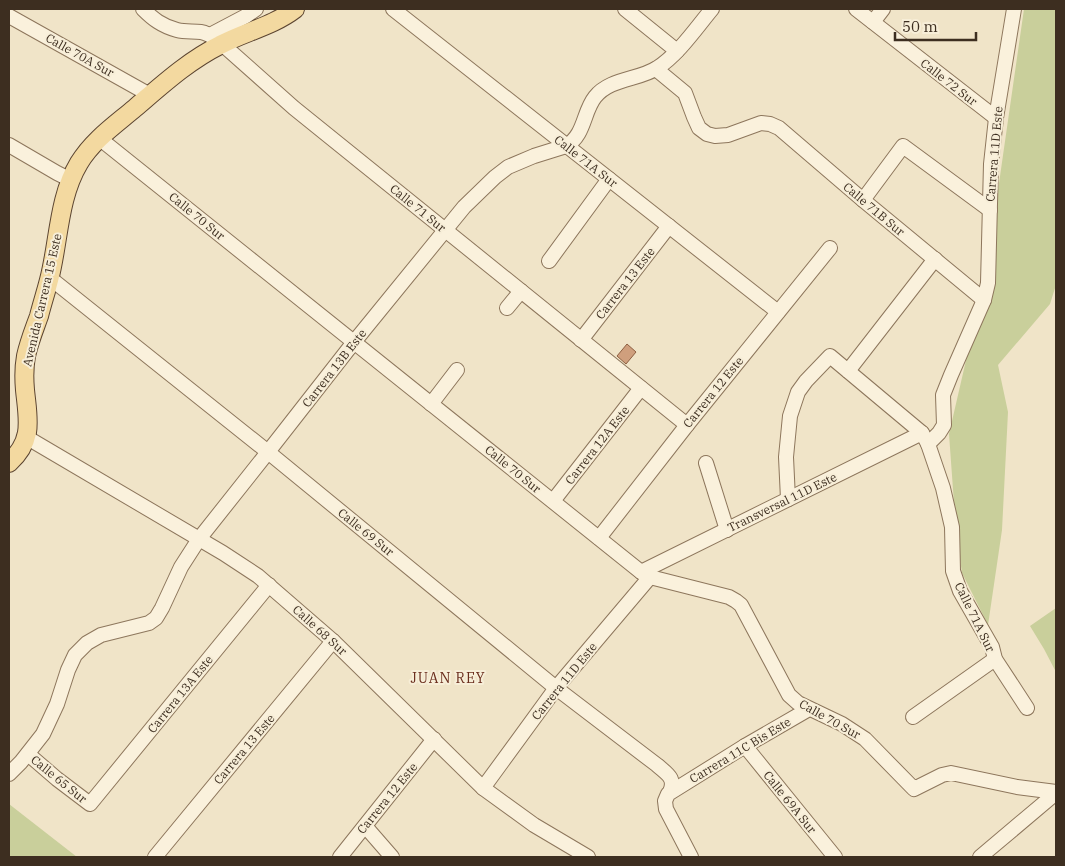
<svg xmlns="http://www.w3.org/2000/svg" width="1065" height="866" font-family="'IBM Plex Serif',serif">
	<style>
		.green { fill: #c9cf9b }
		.building { fill: #cf9f7d; stroke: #8d5f41 }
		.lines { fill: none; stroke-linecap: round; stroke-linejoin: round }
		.minor-casing { stroke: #8d765c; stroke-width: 16 }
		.major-casing { stroke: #5b4430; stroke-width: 20 }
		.minor { stroke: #faf1dc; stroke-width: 14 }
		.major { stroke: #f3d9a0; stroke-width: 18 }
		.labels { text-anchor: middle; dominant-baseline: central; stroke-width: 4; stroke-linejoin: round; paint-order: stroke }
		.street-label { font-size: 12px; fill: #3d2e20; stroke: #f7eed8 }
		.neighbourhood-label { font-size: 14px; letter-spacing: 1px; fill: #6b2e1e; stroke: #f7eed8 }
	</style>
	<rect width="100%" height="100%" fill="#f0e4c8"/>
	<g class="green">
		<polygon points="1024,9 1056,9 1056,285 1050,304 998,365 1008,412 1002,530 988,625 962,573 956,531 949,434 967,356 992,296 995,211"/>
		<polygon points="1056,608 1056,672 1044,649 1030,626"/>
		<polygon points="9,804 77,857 9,857"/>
	</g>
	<polygon class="building" points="627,344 636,352 626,364 617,356"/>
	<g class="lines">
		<defs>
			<g id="minor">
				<path d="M143,9C153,19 162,26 177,30C185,32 193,31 201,32C209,33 215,39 222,44L294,108L687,425"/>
				<polyline points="393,9 778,312"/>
				<polyline points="625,9 677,51"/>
				<polyline points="856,9 996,118"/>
				<polyline points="9,16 150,95"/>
				<polyline points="873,22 883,9"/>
				<polyline points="210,35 246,16 256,9"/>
				<polyline points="656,69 685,93 694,117 699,128 707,134 715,136 728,135 761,123 770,124 779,128 863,200 984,300"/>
				<polyline points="99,138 641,572 650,577 729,597 736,601 741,605 789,695 798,703 842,724 865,739 914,789 942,775 951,773 1017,787 1056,792"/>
				<polyline points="9,145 57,173 71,180"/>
				<polyline points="863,200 903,146 990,210"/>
				<polyline points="549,261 609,179"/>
				<path d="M50,278L268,452L556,688L657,765C667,774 676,778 670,792"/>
				<polyline points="507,308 521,291"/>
				<polyline points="581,340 669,226"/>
				<polyline points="848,371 935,259"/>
				<polyline points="431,404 457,370"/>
				<polyline points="26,437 223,553 258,576 333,641 483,788 534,825 588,857"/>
				<polyline points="928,444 939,433 944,425 943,395 951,375 984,300 988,283 991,164 996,118 1014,9"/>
				<polyline points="706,463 727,530"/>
				<polyline points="788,499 786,457 790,416 798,392 806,381 830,356 922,433 928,444 943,488 952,527 953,571 960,591 992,647 995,659 1027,708"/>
				<polyline points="553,501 641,388"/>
				<polyline points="599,538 687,425 830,248"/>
				<polyline points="641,572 922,433"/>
				<polyline points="913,717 995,659"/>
				<polyline points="745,746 835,857"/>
				<polyline points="28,754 57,779 90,804 269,585"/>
				<path d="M9,774L21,762L43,734L57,704L68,670L75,655L87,643L101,635L149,623L156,618L162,608L181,567L199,539L268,452L354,342L464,207L495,177L508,167L534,156L566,146C585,135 583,112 595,97C610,78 639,80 657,68C677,56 697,27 712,9"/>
				<polyline points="483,788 556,688 650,577"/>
				<polyline points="365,826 392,857"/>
				<polyline points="155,857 333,641"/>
				<polyline points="340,857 434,739"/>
				<polyline points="691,857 666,809 665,801 668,794 745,746 809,709"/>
				<polyline points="980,857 1056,793"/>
			</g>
			<path id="major" d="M9,463C34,440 28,420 25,390C24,379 24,367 26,356C29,342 34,330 39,316C42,304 46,292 49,280C59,242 58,198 79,163C93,140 115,125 135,108C162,85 188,61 220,45C244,32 273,26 295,9"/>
		</defs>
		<use href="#minor" class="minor-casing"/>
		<use href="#major" class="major-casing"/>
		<use href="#minor" class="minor"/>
		<use href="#major" class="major"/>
	</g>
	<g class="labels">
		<g class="street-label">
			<text transform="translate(80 55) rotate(29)">Calle 70A Sur</text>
			<text transform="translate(949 82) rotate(38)">Calle 72 Sur</text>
			<text transform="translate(994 154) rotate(-85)">Carrera 11D Este</text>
			<text transform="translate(586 161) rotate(38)">Calle 71A Sur</text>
			<text transform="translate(418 208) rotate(39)">Calle 71 Sur</text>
			<text transform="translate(874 209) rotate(40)">Calle 71B Sur</text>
			<text transform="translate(197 216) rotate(39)">Calle 70 Sur</text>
			<text transform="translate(625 283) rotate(-52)">Carrera 13 Este</text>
			<text transform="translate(42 300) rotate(-77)">Avenida Carrera 15 Este</text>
			<text transform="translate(334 368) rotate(-52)">Carrera 13B Este</text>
			<text transform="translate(713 392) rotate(-51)">Carrera 12 Este</text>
			<text transform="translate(597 445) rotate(-52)">Carrera 12A Este</text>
			<text transform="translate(513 469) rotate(39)">Calle 70 Sur</text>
			<text transform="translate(782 502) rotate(-26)">Transversal 11D Este</text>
			<text transform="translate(366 532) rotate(39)">Calle 69 Sur</text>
			<text transform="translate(975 617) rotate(64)">Calle 71A Sur</text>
			<text transform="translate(320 630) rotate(42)">Calle 68 Sur</text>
			<text transform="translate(564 681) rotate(-51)">Carrera 11D Este</text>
			<text transform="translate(180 694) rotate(-51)">Carrera 13A Este</text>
			<text transform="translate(830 719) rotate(29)">Calle 70 Sur</text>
			<text transform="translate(244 749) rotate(-50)">Carrera 13 Este</text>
			<text transform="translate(740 750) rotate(-31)">Carrera 11C Bis Este</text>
			<text transform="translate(59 779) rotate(39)">Calle 65 Sur</text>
			<text transform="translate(387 798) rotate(-51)">Carrera 12 Este</text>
			<text transform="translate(790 802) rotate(51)">Calle 69A Sur</text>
		</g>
		<g class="neighbourhood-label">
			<text x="448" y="678">JUAN REY</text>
		</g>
	</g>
	<rect width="1065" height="866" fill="none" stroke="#3d2e20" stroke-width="20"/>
	<path d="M895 32v8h81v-8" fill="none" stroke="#3d2e20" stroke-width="2.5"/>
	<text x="902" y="32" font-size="15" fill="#3d2e20" stroke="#f7eed8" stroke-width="4" paint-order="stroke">50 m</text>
</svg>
